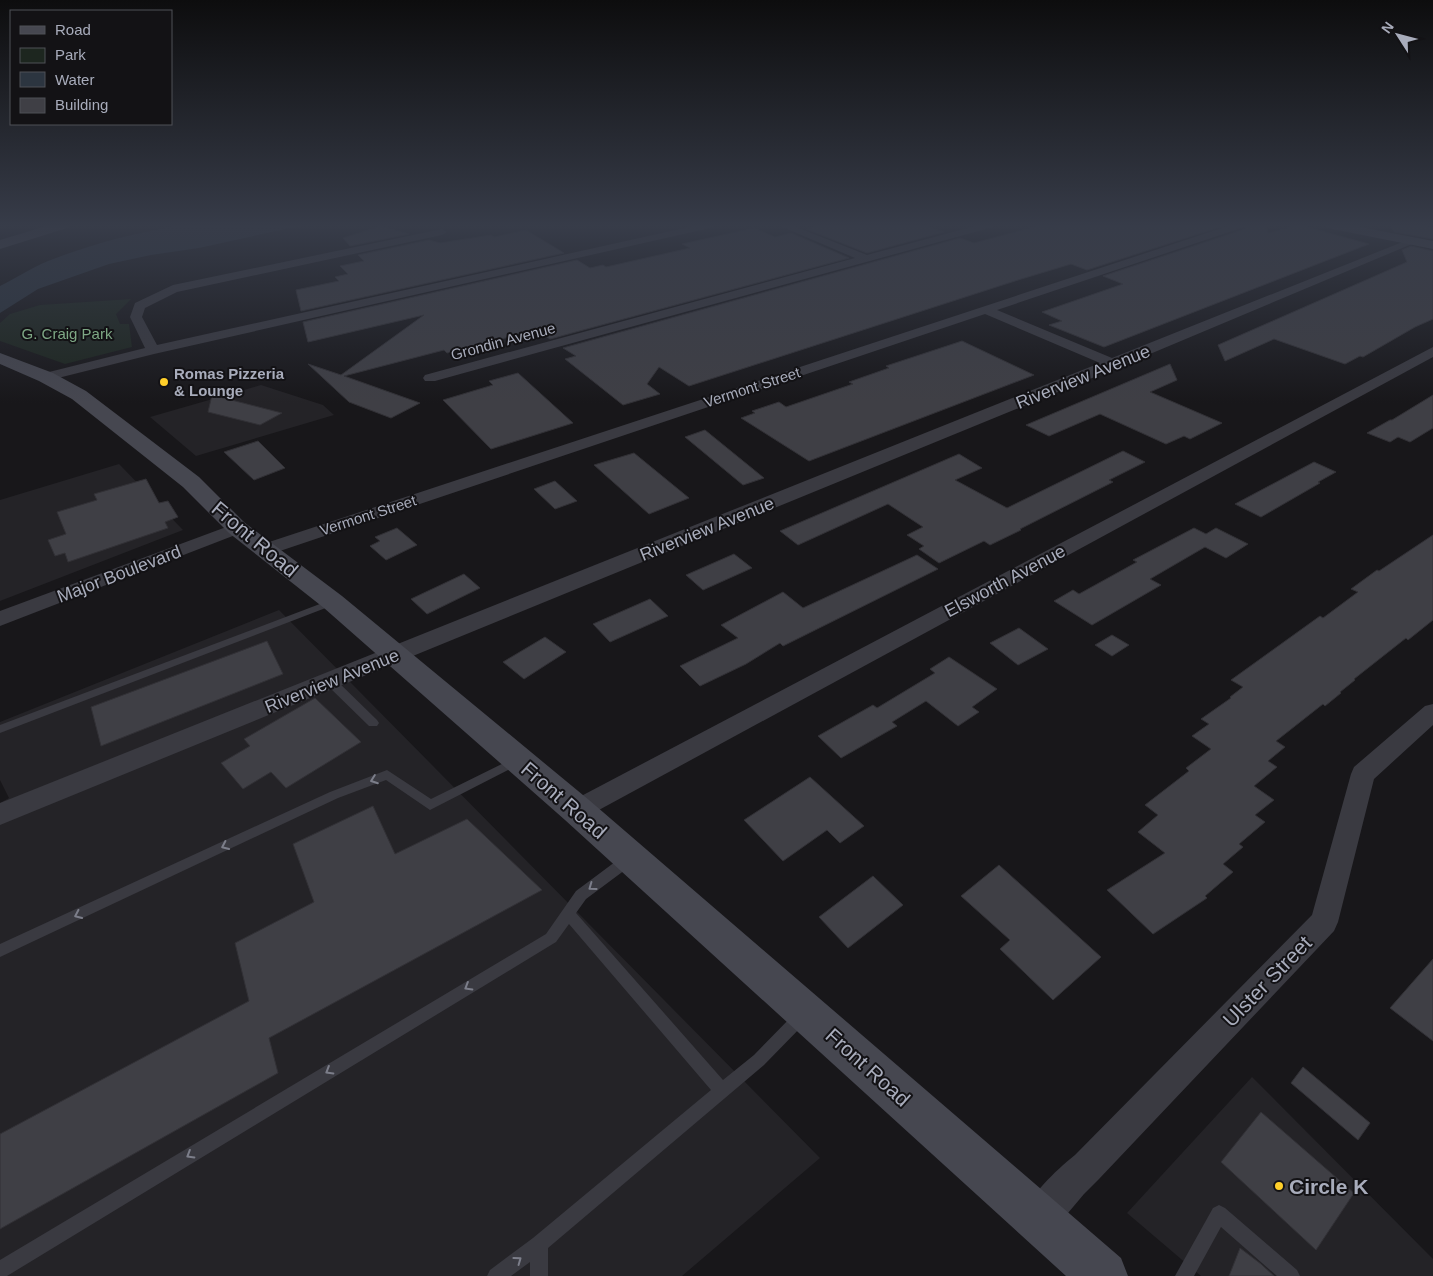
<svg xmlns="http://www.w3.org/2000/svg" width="1433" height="1276" font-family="Arial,sans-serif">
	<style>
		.built { fill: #242327 }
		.green { fill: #1d261f }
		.water { fill: #2c3540 }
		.building { fill: #3f3f45; stroke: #323136 }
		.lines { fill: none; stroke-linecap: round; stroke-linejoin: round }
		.lane { fill: #3a3a41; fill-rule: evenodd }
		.street { fill: #3a3a41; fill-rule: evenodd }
		.secondary { fill: #464750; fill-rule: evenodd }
		.oneway { stroke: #7c7e8a }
		.poi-dot { fill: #ffcf2a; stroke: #131215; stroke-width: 2 }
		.labels { text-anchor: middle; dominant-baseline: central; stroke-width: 4; stroke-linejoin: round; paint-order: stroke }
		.far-park-label { font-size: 15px; fill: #7ea885; stroke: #131215 }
		.far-street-label { font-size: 15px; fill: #a8acbb; stroke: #131215 }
		.far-poi-label { font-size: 15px; font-weight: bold; fill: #a8acbb; stroke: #131215; text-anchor: start }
		.street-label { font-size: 18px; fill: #a8acbb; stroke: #131215 }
		.near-street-label { font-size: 21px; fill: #a8acbb; stroke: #131215 }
		.near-poi-label { font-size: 21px; font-weight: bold; fill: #a8acbb; stroke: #131215; text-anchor: start }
	</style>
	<rect width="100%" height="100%" fill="#18171a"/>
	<g class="built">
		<polygon points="261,385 323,405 334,415 196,456 150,417"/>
		<polygon points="119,464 183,530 0,601 0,500"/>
		<polygon points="279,610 820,1158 682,1276 0,1276 0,803 9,798 0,780 0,722"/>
		<polygon points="1252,1077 1433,1259 1433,1276 1201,1276 1127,1213"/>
	</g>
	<polygon class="green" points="131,299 116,314 120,324 129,324 132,347 65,364 0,341 0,323 10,314 40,305"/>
	<path class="water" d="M181,225H317L294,227L199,248L151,255L109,264L38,289L0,313V286C16,278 31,268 48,261C91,244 135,233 181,225Z"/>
	<g class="building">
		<polygon points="825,225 923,225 944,232 867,253 806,229"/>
		<polygon points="1041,225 1226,225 1087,270 1071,264 1018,280 689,386 659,367 647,384 660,394 623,405 565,359 576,356 563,348 960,238 974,243"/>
		<polygon points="1247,225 1266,225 1268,233 1300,225 1369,244 1104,347 1049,325 1062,321 1042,312 1123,284 1103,276 1245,229"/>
		<polygon points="1391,225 1414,225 1433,228 1433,239 1394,232"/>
		<polygon points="381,226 409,234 350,246 343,238"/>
		<polygon points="754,228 775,237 791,233 849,258 550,339 536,330 447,353 444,350 344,376 420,403 391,418 349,402 308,364 341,375 424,315 308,342 303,322 577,260 590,268 603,265 606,267 690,248 682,244"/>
		<polygon points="526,230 564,253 301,311 296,290 339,281 335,277 348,274 340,266 364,261 358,255 429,240 440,243 491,235 494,237"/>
		<polygon points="1411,246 1433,251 1433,319 1415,327 1363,357 1360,356 1345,364 1274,339 1225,361 1218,345 1407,262 1402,250"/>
		<polygon points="962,341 1034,375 809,461 741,418 755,413 752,411 779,402 786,407 853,384 849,382 889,368 886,366"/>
		<polygon points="1170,364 1177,380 1150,392 1222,423 1190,439 1184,436 1166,444 1100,414 1049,436 1026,425"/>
		<polygon points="518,373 573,423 491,449 443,400 493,385 489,381"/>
		<polygon points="212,395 282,413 260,425 208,412"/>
		<polygon points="1433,395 1433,428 1410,442 1398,437 1390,442 1367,433 1390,420 1392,420"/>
		<polygon points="705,430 764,478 743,485 685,437"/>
		<polygon points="258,441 285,468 254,480 224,452"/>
		<polygon points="1123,451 1145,462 1109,480 1113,482 1020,529 1021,530 990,545 984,541 939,563 919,549 924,546 907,535 923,527 888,504 798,545 780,531 959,454 982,468 955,480 1007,508"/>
		<polygon points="634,453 689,498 649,514 594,465"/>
		<polygon points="1314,462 1336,472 1318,482 1320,483 1261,517 1235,504"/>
		<polygon points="146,479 159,503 168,501 178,517 165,522 168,528 68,562 65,553 55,556 48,540 66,534 57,512 97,500 94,494"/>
		<polygon points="555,481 577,501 555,509 534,489"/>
		<polygon points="397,528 417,545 386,560 370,546 380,541 375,537"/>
		<polygon points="1194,528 1206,534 1216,528 1248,544 1226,558 1205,547 1150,579 1161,585 1092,625 1054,601 1073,590 1079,594 1137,562 1133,560"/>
		<polygon points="1433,535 1433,620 1408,640 1406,638 1354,679 1355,680 1340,692 1341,693 1325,706 1323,704 1276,741 1285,747 1268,761 1277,767 1254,786 1274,800 1255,815 1265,822 1239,844 1243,847 1223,864 1233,872 1205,896 1207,898 1153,934 1107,890 1165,853 1138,832 1158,815 1145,805 1189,771 1186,768 1211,749 1192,736 1209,724 1201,719 1231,698 1230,697 1243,687 1231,680 1320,616 1323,618 1358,592 1351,589 1377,570 1379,571"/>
		<polygon points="734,554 752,568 703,590 686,575"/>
		<polygon points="917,555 938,569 783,646 780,643 746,664 700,686 680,666 738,638 721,625 783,592 803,608"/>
		<polygon points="464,574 480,588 427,614 411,599"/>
		<polygon points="650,599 668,616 610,642 593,624"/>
		<polygon points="1019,628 1048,649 1018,665 990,643"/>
		<polygon points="1112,635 1129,645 1112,656 1095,645"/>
		<polygon points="545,637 566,652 524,679 503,662"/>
		<polygon points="267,641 283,674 101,746 91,707"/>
		<polygon points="949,657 997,689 972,707 979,712 958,726 926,701 892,722 897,726 841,758 818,736 873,705 877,708 935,673 930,669"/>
		<polygon points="315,698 361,742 286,788 271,772 243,789 221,763 250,746 244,739"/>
		<polygon points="810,777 864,826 840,843 827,830 783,861 744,820"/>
		<polygon points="373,806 395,854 467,819 542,890 269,1038 278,1073 0,1229 0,1134 249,1001 235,943 314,902 293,844"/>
		<polygon points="999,865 1101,957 1053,1000 1000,949 1010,940 961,896"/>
		<polygon points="873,876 903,905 848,948 819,917"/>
		<polygon points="1433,959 1433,1041 1390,1008"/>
		<polygon points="1303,1067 1370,1123 1358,1140 1291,1083"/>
		<polygon points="1261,1112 1354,1193 1316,1250 1221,1162"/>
		<polygon points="1240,1248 1261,1264 1274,1276 1229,1276"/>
	</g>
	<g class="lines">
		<g class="lane">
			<polygon points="333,599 338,602 336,604 0,733 0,725"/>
			<polygon points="330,677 334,678 377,720 379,723 377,726 369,726 326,684 325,681 326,678"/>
			<polygon points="516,757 520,758 522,761 520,764 430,810 386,780 338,798 0,957 0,944 330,792 387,770 431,799"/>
			<polygon points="628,855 633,856 634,860 633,864 586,899 576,913 723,1080 754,1055 795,1013 800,1011 805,1013 807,1018 805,1023 764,1065 548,1248 548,1276 530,1276 530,1262 511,1276 487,1276 490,1270 533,1238 711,1090 569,924 556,942 7,1276 0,1276 0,1260 546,934 576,891 623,856"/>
			<polygon points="1219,1205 1225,1208 1297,1270 1300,1276 1277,1276 1221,1227 1194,1276 1175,1276 1213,1208"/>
		</g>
		<g class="street">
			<polygon points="698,225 715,225 710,228 154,354 46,381 41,380 39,377 41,374 145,348 130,317 135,303 173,285 442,229 447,232 442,235 177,292 145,308 142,317 157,345"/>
			<polygon points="778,225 791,225 867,255 979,225 994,225 993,227 435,381 425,381 423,378 425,375 855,258"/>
			<polygon points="1231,225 1245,225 1244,227 997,310 1112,358 1410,239 1418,239 1419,241 1119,367 0,825 0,803 1100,363 985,314 271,554 264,556 257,554 255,550 257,546"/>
			<polygon points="1433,347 1433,357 586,817 577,821 568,817 564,810 568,803"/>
			<polygon points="237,523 243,524 246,528 243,532 0,626 0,611"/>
			<path d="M1433,704V725L1374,779L1338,922L1334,931L1099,1179L1084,1194L1052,1232L1039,1237L1026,1232L1021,1219C1031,1194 1054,1172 1075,1155L1312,915L1351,774L1354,767L1425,706Z"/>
		</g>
		<g class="secondary">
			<polygon points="50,225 69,225 67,228 0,249 0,240"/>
			<polygon points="1326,225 1350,225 1433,241 1433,249 1332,229 1327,228"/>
			<polygon points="0,353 53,373 86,391 199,477 245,523 342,596 589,800 1121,1258 1128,1276 1066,1276 565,820 324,608 229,533 183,487 72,399 39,381 0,364"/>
		</g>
	</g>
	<defs><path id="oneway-chevron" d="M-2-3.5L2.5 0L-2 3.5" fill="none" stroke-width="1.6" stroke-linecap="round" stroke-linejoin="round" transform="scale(1.25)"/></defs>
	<g class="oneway">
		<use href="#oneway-chevron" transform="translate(374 780) rotate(160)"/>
		<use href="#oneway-chevron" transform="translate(225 846) rotate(155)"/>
		<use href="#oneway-chevron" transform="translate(592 887) rotate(144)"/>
		<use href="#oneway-chevron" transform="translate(78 915) rotate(155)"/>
		<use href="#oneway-chevron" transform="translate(468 987) rotate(149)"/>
		<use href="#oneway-chevron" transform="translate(329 1071) rotate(149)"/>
		<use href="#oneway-chevron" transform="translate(190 1155) rotate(149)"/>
		<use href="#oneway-chevron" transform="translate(518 1260) rotate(-36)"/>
	</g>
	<linearGradient id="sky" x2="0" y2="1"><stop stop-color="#0d0d0e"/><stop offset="0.56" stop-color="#373c49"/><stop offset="1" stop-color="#373c49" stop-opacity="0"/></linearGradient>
	<rect width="1433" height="403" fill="url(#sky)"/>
	<g class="poi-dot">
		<circle cx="164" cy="382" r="5"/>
		<circle cx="1279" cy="1186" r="5"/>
	</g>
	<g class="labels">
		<g class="far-park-label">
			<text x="67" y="333">G. Craig Park</text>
		</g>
		<g class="far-street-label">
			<text transform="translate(503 341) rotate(-15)">Grondin Avenue</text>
			<text transform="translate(752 387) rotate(-18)">Vermont Street</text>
			<text transform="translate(368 515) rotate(-18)">Vermont Street</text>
		</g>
		<g class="far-poi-label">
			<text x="174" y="373">Romas Pizzeria<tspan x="174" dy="17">&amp; Lounge</tspan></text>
		</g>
		<g class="street-label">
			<text transform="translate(1083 377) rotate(-22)">Riverview Avenue</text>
			<text transform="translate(707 529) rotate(-22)">Riverview Avenue</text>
			<text transform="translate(119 574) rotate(-21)">Major Boulevard</text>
			<text transform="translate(1005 581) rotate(-28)">Elsworth Avenue</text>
			<text transform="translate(332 681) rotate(-22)">Riverview Avenue</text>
		</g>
		<g class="near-street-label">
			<text transform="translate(255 539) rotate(40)">Front Road</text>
			<text transform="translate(564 800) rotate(41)">Front Road</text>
			<text transform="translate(1267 981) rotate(-46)">Ulster Street</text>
			<text transform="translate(868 1067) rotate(42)">Front Road</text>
		</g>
		<g class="near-poi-label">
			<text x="1289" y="1186">Circle K</text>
		</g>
	</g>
	<rect x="10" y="10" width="162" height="115" fill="#131215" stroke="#4f5057"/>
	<rect x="20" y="26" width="25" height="8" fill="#464750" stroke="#4f5057"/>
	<text x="55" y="35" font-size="15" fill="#a8acbb">Road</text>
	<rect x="20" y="48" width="25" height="15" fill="#1d261f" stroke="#4f5057"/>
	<text x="55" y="60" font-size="15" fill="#a8acbb">Park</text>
	<rect x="20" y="72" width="25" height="15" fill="#2c3540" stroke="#4f5057"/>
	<text x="55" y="85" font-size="15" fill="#a8acbb">Water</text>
	<rect x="20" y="98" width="25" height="15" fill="#3f3f45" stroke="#4f5057"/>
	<text x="55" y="110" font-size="15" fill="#a8acbb">Building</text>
	<g transform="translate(1398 35) rotate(306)" stroke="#131215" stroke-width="4" paint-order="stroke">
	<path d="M0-4L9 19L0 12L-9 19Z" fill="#a8acbb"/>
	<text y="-8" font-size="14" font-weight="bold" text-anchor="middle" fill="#a8acbb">N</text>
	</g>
</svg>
